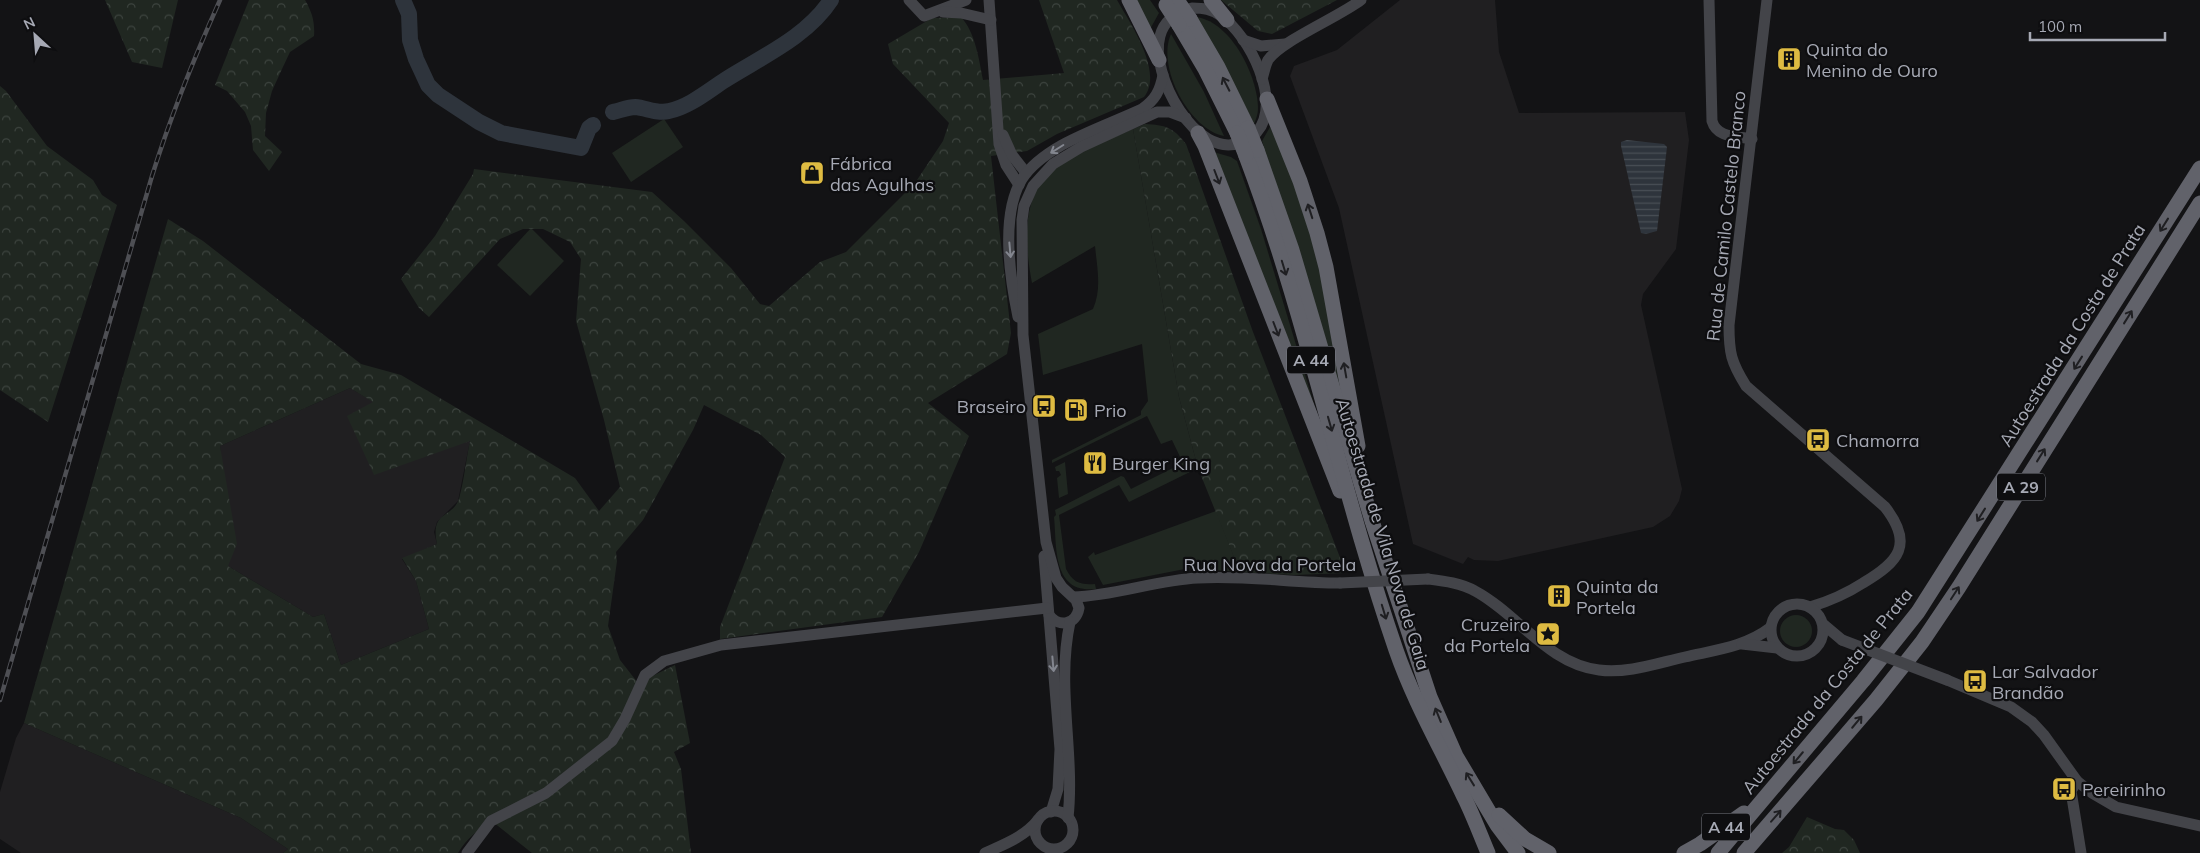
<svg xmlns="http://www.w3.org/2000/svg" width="2200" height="853" font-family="Mulish,sans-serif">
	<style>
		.built { fill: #201f21 }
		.grass { fill: #202721 }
		.forest { fill: url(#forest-crowns); fill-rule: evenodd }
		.water { fill: url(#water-rules) }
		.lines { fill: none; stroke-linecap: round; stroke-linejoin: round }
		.river { stroke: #2e343c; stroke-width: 16 }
		.secondary { stroke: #434449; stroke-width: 11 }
		.highway { stroke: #61626a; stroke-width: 15 }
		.rail-casing { stroke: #4e4f54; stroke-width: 4.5 }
		.rail { stroke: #0e0e10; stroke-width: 2.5; stroke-dasharray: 8; stroke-linecap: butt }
		.secondary-bridge { stroke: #434449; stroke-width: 11 }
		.highway-bridge { stroke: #61626a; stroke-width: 15 }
		.oneway { stroke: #1f1f22 }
		.oneway2 { stroke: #83868f }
		.labels { text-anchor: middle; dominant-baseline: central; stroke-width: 4.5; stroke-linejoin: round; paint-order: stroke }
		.shield { fill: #0e0e10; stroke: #787a83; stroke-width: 1 }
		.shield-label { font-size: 16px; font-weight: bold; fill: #a6a9b4 }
		.poi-label { font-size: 18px; fill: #a6a9b4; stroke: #0e0e10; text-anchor: start }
		.street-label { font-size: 18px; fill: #a6a9b4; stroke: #0e0e10 }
	</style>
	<defs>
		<pattern id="forest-crowns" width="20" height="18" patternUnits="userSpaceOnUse" patternTransform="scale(1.25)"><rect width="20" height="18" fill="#202721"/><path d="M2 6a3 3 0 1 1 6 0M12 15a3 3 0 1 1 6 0" fill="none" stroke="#3d443f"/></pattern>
		<pattern id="water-rules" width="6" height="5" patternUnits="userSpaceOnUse" patternTransform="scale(1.25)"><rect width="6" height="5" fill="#2e343c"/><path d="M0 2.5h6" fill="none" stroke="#494f56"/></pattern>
	</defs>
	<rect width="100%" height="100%" fill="#131315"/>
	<g class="built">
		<polygon points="1400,0 1495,0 1499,52 1519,113 1685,112 1689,140 1676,249 1643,294 1641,305 1682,489 1679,501 1670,516 1653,527 1498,561 1474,560 1468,557 1463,564 1413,544 1339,208 1290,76 1294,66 1337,50"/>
		<polygon points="350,388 374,402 470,441 458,501 437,522 434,532 437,544 402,559 416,581 429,629 341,665 324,614 313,617 228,566 220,446"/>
		<polygon points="24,723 241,818 288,849 283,853 21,853 0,839 0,792 16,738"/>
	</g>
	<g class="grass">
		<polygon points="1133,0 1150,0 1159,13 1149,31"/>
		<path d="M1197,17C1232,23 1258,77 1258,109C1258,114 1256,119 1254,124Z"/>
		<path d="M1171,34L1204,92L1224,136C1190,130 1156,67 1171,34Z"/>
		<polygon points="664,119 683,147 631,182 612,153"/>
		<path d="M1270,127C1318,223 1333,333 1355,438L1262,148L1264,147L1262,141Z"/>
		<path d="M1133,129L1179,397L1198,468L1129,502L1119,485L1059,515L1066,569C1073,583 1081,585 1095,584L1096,589C1052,594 1057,547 1054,517L1056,515L1055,510L1121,476L1124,477L1131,489L1183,463L1172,440L1161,444L1147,416L1052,463V460L1141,415V411L1148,401L1142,344L1043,375L1038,334L1093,309C1102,289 1097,267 1095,246L1032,283C1025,247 1021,199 1050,172C1073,152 1106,141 1133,129Z"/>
		<polygon points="1210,151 1231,157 1237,161 1261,229 1326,444"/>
		<polygon points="531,228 564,261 530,296 497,265"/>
		<polygon points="1065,462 1068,494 1059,498 1057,478 1061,475 1059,471 1056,471 1055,467"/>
		<polygon points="1216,511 1240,572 1190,568 1103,585 1088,557 1094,552 1095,555"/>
		<circle cx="1796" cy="631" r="16"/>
	</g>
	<g class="forest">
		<polygon points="105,0 178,0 162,68 132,62"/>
		<path d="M249,0H305C312,12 315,22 314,36L290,52L282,69L272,91L266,113L265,136L282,152L269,171L253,150L251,126L245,112L227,91L215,85Z"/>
		<path d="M1039,0H1117C1130,23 1164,72 1144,97L1057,134L1027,151L991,156L1011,333L1007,354L928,403L969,436L919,552L882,617L720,639V627L785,457L761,435L704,405L693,430L643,520L616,552L617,561L608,626L620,660L638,683L675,665L690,743L674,752L681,769L691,853H532L493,822C477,830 467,838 458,853H283L288,849L241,818L24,723L168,219L203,241L361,364L401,375L575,478L599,511L620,487L604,420L576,321L581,259L570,242L543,229H523L500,239L429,317L419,308L401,279L435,236L473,174L474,169L652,192L684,221L731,268L760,304L769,306L820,262L846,252L915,183L943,141L949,123L893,64L888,44L932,18L961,17C975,32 979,59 983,80L1064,73ZM350,388L373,402L347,416L374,475L470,441C466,460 464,481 459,499C452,519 430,510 437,544L402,558L416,581L429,629L341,665L324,614L313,617L228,566L237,544L220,446Z"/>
		<polygon points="1221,0 1337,0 1272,34 1258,31"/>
		<polygon points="0,86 6,91 47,146 93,180 102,195 117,205 48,422 0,390"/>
		<path d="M1145,124C1165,125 1173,127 1186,144L1253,332L1346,573L1294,575L1240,572L1198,468L1179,397L1133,129Z"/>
		<polygon points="1807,817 1835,829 1844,830 1854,840 1860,853 1782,853 1789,847"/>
	</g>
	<polygon class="water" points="1627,140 1664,144 1667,147 1657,231 1646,234 1641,233 1621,146 1621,142"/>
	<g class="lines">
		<g class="river">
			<polyline points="403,0 409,14 410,40 416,59 428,85 438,95 479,122 501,133 581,148 589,128 593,125"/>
			<path d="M613,112C619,111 628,107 635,107C647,108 657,114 669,111C689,107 708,91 725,80C761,57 807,37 831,0"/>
		</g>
		<g class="secondary">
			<polyline points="909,0 924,16 966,0"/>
			<polyline points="989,0 999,144 1006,165 1019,185"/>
			<path d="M1709,0L1712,121C1717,138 1736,136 1752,139"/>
			<path d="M1767,0L1729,325C1729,353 1731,362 1746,386L1885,507C1914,544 1899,562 1863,583C1846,594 1830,601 1810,607"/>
			<path d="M1192,8C1203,8 1212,9 1221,16C1249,35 1283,102 1257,132C1253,137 1247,140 1242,142C1196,162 1149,73 1160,36C1164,20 1177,12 1192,8Z"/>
			<polyline points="943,12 961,13 991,20"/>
			<polyline points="1243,40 1261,46 1285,44"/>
			<path d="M1262,79C1264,73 1265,66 1268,60C1281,41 1339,17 1361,0"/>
			<polyline points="1003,135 1012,155 1026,173"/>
			<path d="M1018,317C1010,278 1000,215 1022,179C1031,165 1048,153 1062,145C1088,131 1116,121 1142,109C1155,100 1160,91 1163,75"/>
			<polyline points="1044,556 1060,749 1058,789 1051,812"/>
			<path d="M1428,579C1444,581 1461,583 1475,591C1518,614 1548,664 1599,670C1627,674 1658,663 1685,657C1715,650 1745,647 1770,628"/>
			<path d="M1073,597C1115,596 1156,580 1198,578C1245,575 1293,583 1340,583"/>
			<circle cx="1797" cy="630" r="26"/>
			<path d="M1049,615C1059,628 1076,625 1079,608L1076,600L1062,587L1056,578L1046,542L1023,335L1022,220L1024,206L1033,186L1053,164L1081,147L1157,112H1170L1186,118"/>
			<polyline points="1823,624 1842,640"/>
			<polyline points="1742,644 1777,648"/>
			<polyline points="1947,680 2011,707 2032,722 2044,735 2077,781 2092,793 2116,807 2200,826"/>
			<polyline points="2077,781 2071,791 2081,853"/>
			<circle cx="1054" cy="830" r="19"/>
			<path d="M1068,818C1075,753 1056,687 1070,622"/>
			<polyline points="467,853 491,821 546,793 612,741 625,719 645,675 664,661 721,645 1047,608"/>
			<path d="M985,853C1005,844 1024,837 1038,820"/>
		</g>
		<g class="highway">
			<polyline points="1129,0 1159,60"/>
			<polyline points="1211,0 1227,20"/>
			<polyline points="1190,19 1218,67 1248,128"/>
			<polyline points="1179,25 1205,69 1237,133"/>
			<polyline points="1267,99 1300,181 1317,233 1326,267 1358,446"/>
			<polyline points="1198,133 1205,146 1340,491"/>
			<polyline points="1257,150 1292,250 1372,521 1430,697 1456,756 1497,825 1518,853"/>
			<path d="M1246,156C1307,317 1340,487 1396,650C1414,702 1441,748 1464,797C1473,815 1480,834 1488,853"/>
			<polyline points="1499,815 1525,839 1549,853"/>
			<polyline points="1684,853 1700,844 1744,813"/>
			<polyline points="1718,853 1863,681 1918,612 2200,168"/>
			<polyline points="1744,853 1876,700 1922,642 1959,587 2200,203"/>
		</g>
		<defs>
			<path id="rail" d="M0,700L152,176C171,115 194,58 220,0"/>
		</defs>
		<use href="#rail" class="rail-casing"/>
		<use href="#rail" class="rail"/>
		<g class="secondary-bridge">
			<polyline points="1340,583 1428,579"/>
			<polyline points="1842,640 1947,680"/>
		</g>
		<g class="highway-bridge">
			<polyline points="1177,0 1190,19"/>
			<polyline points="1166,5 1179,25"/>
			<polyline points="1248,128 1257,150"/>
			<polyline points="1237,133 1246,156"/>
		</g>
	</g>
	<defs><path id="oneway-shaft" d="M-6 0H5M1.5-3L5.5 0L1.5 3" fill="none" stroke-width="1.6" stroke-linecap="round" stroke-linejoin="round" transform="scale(1.25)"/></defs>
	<g class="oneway">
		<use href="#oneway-shaft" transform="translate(1226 84) rotate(-117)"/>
		<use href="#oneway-shaft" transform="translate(1217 177) rotate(69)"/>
		<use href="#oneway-shaft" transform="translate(1310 211) rotate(-108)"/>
		<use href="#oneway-shaft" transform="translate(2164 225) rotate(122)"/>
		<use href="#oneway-shaft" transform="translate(1284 268) rotate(73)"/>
		<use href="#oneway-shaft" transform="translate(2128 317) rotate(-58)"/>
		<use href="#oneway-shaft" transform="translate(1276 329) rotate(69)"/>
		<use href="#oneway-shaft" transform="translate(2078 363) rotate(122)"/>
		<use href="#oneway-shaft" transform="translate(1345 370) rotate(-100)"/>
		<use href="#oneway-shaft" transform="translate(1330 424) rotate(74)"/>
		<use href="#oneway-shaft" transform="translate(2041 455) rotate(-58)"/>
		<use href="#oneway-shaft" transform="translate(1981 515) rotate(122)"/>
		<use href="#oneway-shaft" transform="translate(1955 593) rotate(-57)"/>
		<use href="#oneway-shaft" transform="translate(1384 612) rotate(73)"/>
		<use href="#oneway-shaft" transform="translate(1438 715) rotate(-112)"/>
		<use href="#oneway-shaft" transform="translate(1857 722) rotate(-50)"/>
		<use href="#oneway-shaft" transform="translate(1798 758) rotate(130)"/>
		<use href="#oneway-shaft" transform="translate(1470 779) rotate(-122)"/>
		<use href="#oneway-shaft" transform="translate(1776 816) rotate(-49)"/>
	</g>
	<g class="oneway2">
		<use href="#oneway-shaft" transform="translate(1057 149) rotate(148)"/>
		<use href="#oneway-shaft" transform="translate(1010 250) rotate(85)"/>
		<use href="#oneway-shaft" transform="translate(1053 664) rotate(85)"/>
	</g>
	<defs>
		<symbol id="building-square" viewBox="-11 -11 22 22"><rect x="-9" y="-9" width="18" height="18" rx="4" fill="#debb42" stroke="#0e0e10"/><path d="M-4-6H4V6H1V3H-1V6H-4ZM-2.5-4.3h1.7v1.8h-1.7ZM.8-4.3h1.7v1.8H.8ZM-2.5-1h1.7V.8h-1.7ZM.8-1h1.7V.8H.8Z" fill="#111"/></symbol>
		<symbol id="shop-square" viewBox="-11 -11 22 22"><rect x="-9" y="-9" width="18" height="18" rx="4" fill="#debb42" stroke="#0e0e10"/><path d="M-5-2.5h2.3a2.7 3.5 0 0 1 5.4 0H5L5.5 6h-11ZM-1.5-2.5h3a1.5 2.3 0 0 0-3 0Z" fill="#111"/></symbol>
		<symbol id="bus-square" viewBox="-11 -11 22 22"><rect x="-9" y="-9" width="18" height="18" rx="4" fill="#debb42" stroke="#0e0e10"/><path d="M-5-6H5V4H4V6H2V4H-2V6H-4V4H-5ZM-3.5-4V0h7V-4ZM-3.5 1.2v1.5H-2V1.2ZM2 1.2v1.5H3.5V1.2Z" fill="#111"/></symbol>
		<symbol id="fuel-square" viewBox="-11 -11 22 22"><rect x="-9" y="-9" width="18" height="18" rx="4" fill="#debb42" stroke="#0e0e10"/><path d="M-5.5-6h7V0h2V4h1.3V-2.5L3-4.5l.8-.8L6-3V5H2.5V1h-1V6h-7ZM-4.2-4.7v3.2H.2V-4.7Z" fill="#111"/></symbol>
		<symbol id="restaurant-square" viewBox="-11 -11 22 22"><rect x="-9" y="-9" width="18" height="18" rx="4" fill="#debb42" stroke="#0e0e10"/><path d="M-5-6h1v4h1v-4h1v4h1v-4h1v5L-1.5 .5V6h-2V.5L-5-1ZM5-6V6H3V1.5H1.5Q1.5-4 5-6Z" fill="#111"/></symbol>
		<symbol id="sight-square" viewBox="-11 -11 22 22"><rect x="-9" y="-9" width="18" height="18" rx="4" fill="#debb42" stroke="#0e0e10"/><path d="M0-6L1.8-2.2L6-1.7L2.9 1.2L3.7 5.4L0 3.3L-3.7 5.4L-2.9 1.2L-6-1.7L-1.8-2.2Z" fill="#111"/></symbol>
	</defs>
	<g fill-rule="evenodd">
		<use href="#building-square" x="1775" y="45" width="28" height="28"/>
		<use href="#shop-square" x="798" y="159" width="28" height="28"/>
		<use href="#bus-square" x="1030" y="392" width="28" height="28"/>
		<use href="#fuel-square" x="1062" y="396" width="28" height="28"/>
		<use href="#bus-square" x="1804" y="426" width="28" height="28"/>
		<use href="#restaurant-square" x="1081" y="449" width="28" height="28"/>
		<use href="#building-square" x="1545" y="582" width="28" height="28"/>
		<use href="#sight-square" x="1534" y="620" width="28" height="28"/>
		<use href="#bus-square" x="1961" y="667" width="28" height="28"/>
		<use href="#bus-square" x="2050" y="775" width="28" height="28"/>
	</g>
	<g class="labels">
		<g class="shield">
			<rect x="1287" y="346.5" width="48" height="27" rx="4"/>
			<rect x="1997" y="473.5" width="48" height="27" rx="4"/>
			<rect x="1702" y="813.5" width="48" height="27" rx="4"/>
		</g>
		<g class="shield-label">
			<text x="1311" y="360">A 44</text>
			<text x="2021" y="487">A 29</text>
			<text x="1726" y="827">A 44</text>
		</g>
		<g class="poi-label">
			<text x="1806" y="49">Quinta do<tspan x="1806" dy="21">Menino de Ouro</tspan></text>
			<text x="830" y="163">Fábrica<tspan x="830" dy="21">das Agulhas</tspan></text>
			<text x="1026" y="406" text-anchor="end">Braseiro</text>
			<text x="1094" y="410">Prio</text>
			<text x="1836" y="440">Chamorra</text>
			<text x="1112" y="463">Burger King</text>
			<text x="1576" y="586">Quinta da<tspan x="1576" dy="21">Portela</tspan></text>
			<text x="1530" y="624" text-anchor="end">Cruzeiro<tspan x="1530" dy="21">da Portela</tspan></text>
			<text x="1992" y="671">Lar Salvador<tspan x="1992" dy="21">Brandão</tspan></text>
			<text x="2082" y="789">Pereirinho</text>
		</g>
		<g class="street-label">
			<text transform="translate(1726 216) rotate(-84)">Rua de Camilo Castelo Branco</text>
			<text transform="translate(2072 335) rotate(-58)">Autoestrada da Costa de Prata</text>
			<text transform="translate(1383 534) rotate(73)">Autoestrada de Vila Nova de Gaia</text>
			<text x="1270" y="564">Rua Nova da Portela</text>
			<text transform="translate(1827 691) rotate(-51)">Autoestrada da Costa de Prata</text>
		</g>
	</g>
	<g transform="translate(35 35) rotate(334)" stroke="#0e0e10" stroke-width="4" paint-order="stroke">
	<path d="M0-4L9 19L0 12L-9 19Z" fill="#a6a9b4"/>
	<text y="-8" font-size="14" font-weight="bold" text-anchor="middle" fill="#a6a9b4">N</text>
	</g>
	<path d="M2030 32v8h135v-8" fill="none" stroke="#a6a9b4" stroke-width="2.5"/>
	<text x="2038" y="32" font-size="15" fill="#a6a9b4" stroke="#0e0e10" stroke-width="4" paint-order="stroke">100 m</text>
</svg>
